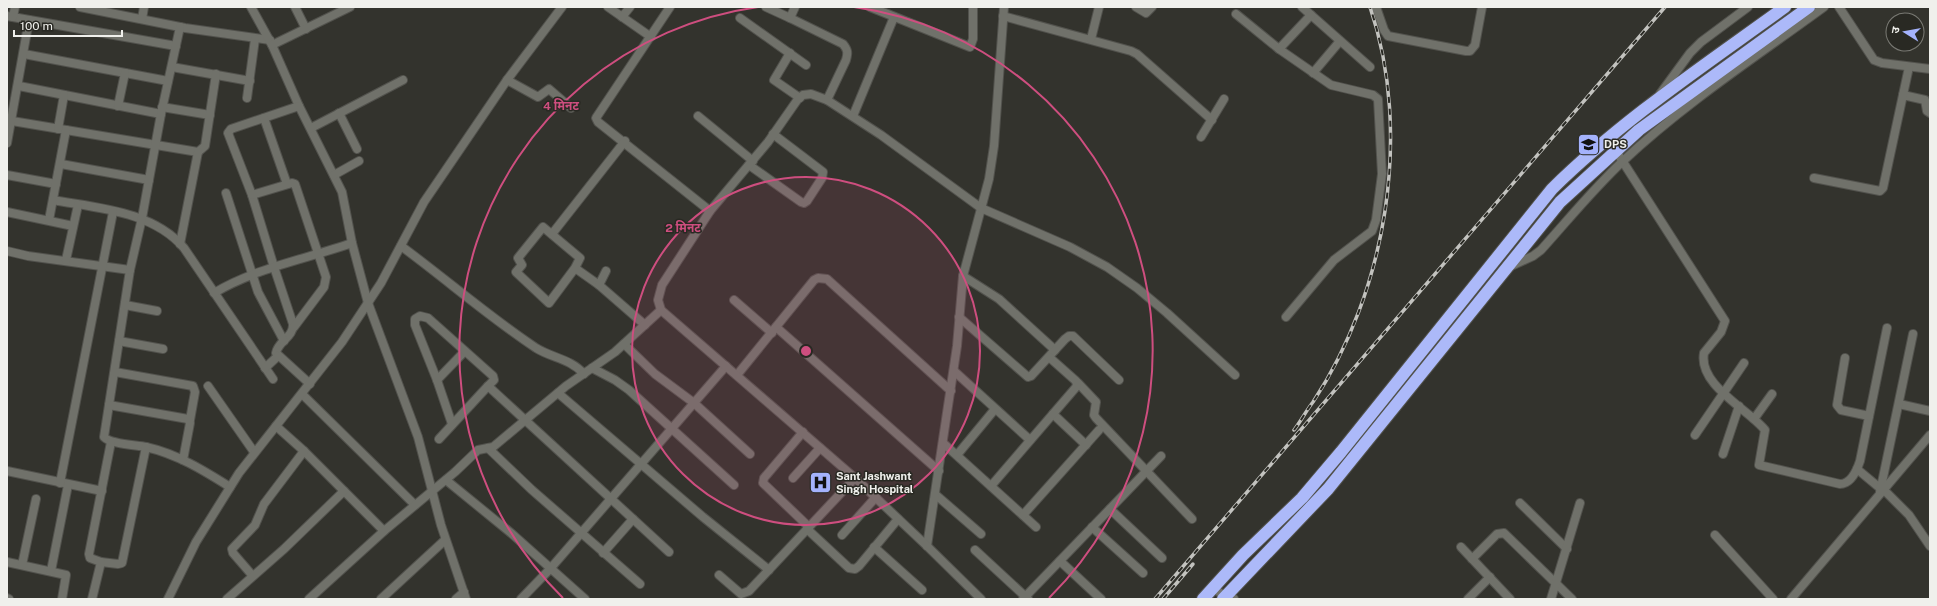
<svg xmlns="http://www.w3.org/2000/svg" width="1937" height="606" font-family="'Public Sans','Noto Sans Devanagari',sans-serif">
	<style>
		.lines { fill: none; stroke-linecap: round; stroke-linejoin: round }
		.minor-casing { stroke: #52524d; stroke-width: 10 }
		.highway-casing { stroke: #52524d; stroke-width: 14 }
		.minor { stroke: #70716a; stroke-width: 8 }
		.highway { stroke: #acb9f9; stroke-width: 12 }
		.rail-casing { stroke: #c3c3bf; stroke-width: 3.5 }
		.rail { stroke: #292923; stroke-width: 2; stroke-dasharray: 6; stroke-linecap: butt }
		.ring { fill: none; stroke: #ce4e7f; stroke-width: 2 }
		.labels { text-anchor: middle; dominant-baseline: central; stroke-width: 3; stroke-linejoin: round; paint-order: stroke }
		.poi-label { font-size: 11px; font-weight: bold; fill: #f0f0ec; stroke: #292923; text-anchor: start }
		.centre { fill: #ce4e7f; stroke: #292923; stroke-width: 2 }
		.ring-label { font-size: 12px; text-anchor: middle; font-weight: bold; fill: #ce4e7f; stroke: #292923; stroke-width: 3; stroke-linejoin: round; paint-order: stroke }
	</style>
	<rect width="100%" height="100%" fill="#33332d"/>
	<g class="lines">
		<defs>
			<g id="minor">
				<polyline points="80,7 185,28 270,40"/>
				<polyline points="251,7 272,45 299,106 342,192 352,243 368,303 418,437 441,525 466,599"/>
				<polyline points="295,7 306,29"/>
				<polyline points="608,7 651,37"/>
				<polyline points="670,7 596,118 598,122 710,211"/>
				<polyline points="766,7 790,18"/>
				<path d="M795,7L790,18L843,44C848,50 848,53 846,60L827,100"/>
				<polyline points="870,7 970,47 973,39 973,7"/>
				<polyline points="1136,7 1146,13 1152,7"/>
				<polyline points="1302,7 1370,67"/>
				<polyline points="1376,7 1384,30 1388,36 1466,51 1470,51 1475,45 1482,7"/>
				<polyline points="1839,7 1874,60 1882,63 1930,69"/>
				<polyline points="1236,14 1279,49 1311,15"/>
				<polyline points="7,16 176,46"/>
				<polyline points="1003,16 1131,51 1137,54 1212,120"/>
				<polyline points="13,17 15,7"/>
				<polyline points="622,17 630,7"/>
				<polyline points="740,18 806,65"/>
				<polyline points="142,19 144,7"/>
				<polyline points="1091,39 1099,7"/>
				<polyline points="272,45 350,7"/>
				<polyline points="1279,49 1331,85 1373,95 1378,99 1382,174 1376,220 1372,231 1334,260 1286,317"/>
				<polyline points="790,53 774,80 800,98"/>
				<polyline points="24,54 168,81"/>
				<polyline points="172,67 250,81"/>
				<polyline points="1313,73 1340,41"/>
				<polyline points="507,80 538,97 549,89 571,108"/>
				<polyline points="19,86 161,114"/>
				<polyline points="1660,94 1690,53 1701,42 1748,7"/>
				<polyline points="1903,95 1925,100 1927,111 1930,113"/>
				<polyline points="247,98 255,39"/>
				<polyline points="118,106 125,73"/>
				<path d="M299,106L231,129L228,133L252,195L274,267L293,324C294,337 278,341 276,353L310,384"/>
				<polyline points="162,107 210,115"/>
				<polyline points="339,113 357,149"/>
				<polyline points="698,116 753,161"/>
				<polyline points="853,116 894,17"/>
				<polyline points="264,118 287,184"/>
				<polyline points="12,121 198,152 205,146 216,74"/>
				<polyline points="311,128 403,80"/>
				<polyline points="58,129 64,95"/>
				<polyline points="1201,137 1224,99"/>
				<polyline points="7,143 29,20"/>
				<path d="M1616,151L1725,321L1721,332L1704,353C1698,385 1748,409 1765,430L1759,465L1840,484C1851,484 1857,470 1860,461L1887,328"/>
				<polyline points="61,164 149,180"/>
				<polyline points="749,165 801,202 804,203 807,201 822,178 823,172 773,134"/>
				<polyline points="7,175 56,184"/>
				<polyline points="334,175 359,161"/>
				<polyline points="1814,178 1875,190 1880,191 1883,188 1909,67"/>
				<polyline points="226,193 258,292 284,341"/>
				<polyline points="252,195 292,183 295,184 326,277 324,287 294,327"/>
				<path d="M53,200C97,208 153,211 184,248L273,379"/>
				<polyline points="7,212 73,226"/>
				<polyline points="49,220 66,130"/>
				<polyline points="552,234 625,141"/>
				<polyline points="180,244 198,152"/>
				<path d="M401,246C446,279 489,317 536,348C552,358 571,359 584,374"/>
				<path d="M7,251L28,256L130,270L104,437C110,444 136,445 146,447C177,454 203,470 230,487"/>
				<polyline points="66,260 78,205"/>
				<path d="M1509,267L1533,256L1541,250C1568,220 1594,188 1623,161C1685,103 1757,56 1824,7"/>
				<polyline points="575,268 580,258 543,227 518,258 522,265 516,272 549,303 575,268 599,285"/>
				<polyline points="130,270 142,218 161,114 180,27"/>
				<polyline points="606,271 599,285 645,325"/>
				<polyline points="963,276 999,299 1055,350"/>
				<path d="M214,293C256,268 306,259 352,243"/>
				<polyline points="734,300 772,333"/>
				<polyline points="125,305 157,311"/>
				<polyline points="959,317 1028,377 1031,376 1065,339 1069,336 1073,336 1119,380"/>
				<polyline points="776,327 939,471"/>
				<polyline points="119,341 163,349"/>
				<polyline points="624,344 655,374 694,403 750,454"/>
				<polyline points="1845,358 1837,405 1841,410 1869,416"/>
				<polyline points="265,368 278,356"/>
				<polyline points="592,368 615,380 629,390 734,485"/>
				<polyline points="954,371 1030,440"/>
				<polyline points="115,372 193,386 195,392 190,420"/>
				<polyline points="737,375 814,280 818,278 827,279 951,391"/>
				<polyline points="437,380 464,352"/>
				<polyline points="1078,383 1096,402 1094,415 1096,418 1192,519"/>
				<polyline points="208,386 254,452"/>
				<polyline points="558,393 703,517 769,570"/>
				<polyline points="302,394 415,505"/>
				<polyline points="1899,404 1930,411"/>
				<polyline points="109,405 188,419 190,423 183,460"/>
				<polyline points="1053,414 1086,445"/>
				<polyline points="1754,419 1772,394"/>
				<polyline points="452,424 437,380 415,325 415,319 420,316 428,318 493,376 494,380 488,386 669,552"/>
				<polyline points="276,426 304,451 384,531"/>
				<polyline points="803,432 764,478 763,483 809,527"/>
				<polyline points="1695,435 1744,363"/>
				<polyline points="439,439 488,386"/>
				<polyline points="943,443 1036,527"/>
				<polyline points="488,448 532,490 640,584"/>
				<polyline points="1723,454 1739,406"/>
				<polyline points="957,455 995,409"/>
				<polyline points="1857,469 1881,489"/>
				<polyline points="7,471 102,491"/>
				<polyline points="793,478 820,448"/>
				<polyline points="446,480 511,533 585,599"/>
				<polyline points="60,483 113,212"/>
				<polyline points="991,486 1077,386 1076,381 1049,357"/>
				<polyline points="1884,490 1909,515 1930,546"/>
				<polyline points="1880,492 1913,334"/>
				<polyline points="936,495 981,534"/>
				<polyline points="1520,503 1567,549"/>
				<polyline points="1110,509 1162,558"/>
				<polyline points="1023,515 1099,430"/>
				<polyline points="1092,527 1143,573"/>
				<polyline points="807,529 849,568 855,569 859,566 898,519"/>
				<polyline points="842,535 876,497"/>
				<polyline points="1715,535 1773,599"/>
				<polyline points="927,546 957,346 963,276 989,179 994,146 1004,7"/>
				<polyline points="874,547 922,590"/>
				<polyline points="1461,547 1510,599"/>
				<polyline points="975,550 1028,599"/>
				<polyline points="603,553 633,519"/>
				<polyline points="1472,559 1497,534 1504,533 1572,599"/>
				<polyline points="1060,561 1101,599"/>
				<polyline points="7,562 66,575 62,599"/>
				<polyline points="101,562 118,564 122,563 146,447"/>
				<polyline points="22,565 36,499"/>
				<polyline points="51,571 68,485"/>
				<polyline points="252,575 233,553 232,549 255,525 264,504 304,451"/>
				<polyline points="719,575 741,594 749,591 855,478"/>
				<polyline points="1213,587 1225,597 1234,599"/>
				<polyline points="7,598 9,599"/>
				<polyline points="92,599 101,562 90,558 89,554 111,442"/>
				<polyline points="168,599 196,542 239,473 342,342 381,283 424,202 507,80 562,7"/>
				<polyline points="227,599 284,549 344,491"/>
				<polyline points="309,599 384,531 455,472 478,450 493,447 566,386 615,352 661,310"/>
				<polyline points="381,599 445,540"/>
				<polyline points="456,599 464,592"/>
				<polyline points="521,599 550,569 726,366"/>
				<polyline points="981,599 927,546 855,478 661,310 658,300 662,285 710,211 768,142 798,99 803,95 811,94 827,100 881,135 981,208 1070,247 1107,267 1137,288 1167,313 1235,375"/>
				<polyline points="1023,599 1161,456"/>
				<polyline points="1468,599 1490,577"/>
				<polyline points="1551,599 1580,503"/>
				<polyline points="1791,599 1930,435"/>
			</g>
			<g id="highway">
				<path d="M1203,599L1243,555L1302,498L1341,452L1552,189C1622,120 1705,65 1785,7"/>
				<polyline points="1223,599 1328,489 1560,202 1639,130 1809,7"/>
			</g>
		</defs>
		<use href="#minor" class="minor-casing"/>
		<use href="#highway" class="highway-casing"/>
		<use href="#minor" class="minor"/>
		<use href="#highway" class="highway"/>
		<defs>
			<g id="rail">
				<path d="M1294,430C1301,421 1306,411 1313,402C1386,292 1413,134 1370,7"/>
				<polyline points="1155,599 1665,7"/>
				<polyline points="1163,599 1193,564"/>
			</g>
		</defs>
		<use href="#rail" class="rail-casing"/>
		<use href="#rail" class="rail"/>
	</g>
	<circle cx="806" cy="351" r="174" fill="#ce4e7f" fill-opacity=".12"/>
	<g class="ring">
		<circle cx="806" cy="351" r="174"/>
		<path d="M563 598A347 347 0 0 1 758 7M854 7A347 347 0 0 1 1049 598"/>
	</g>
	<defs>
		<symbol id="school-square" viewBox="-11 -11 22 22"><rect x="-9" y="-9" width="18" height="18" rx="4" fill="#a4b2fc" stroke="#292923"/><path d="M0-5L7-2L0 1L-7-2ZM-4 1L0 2.5L4 1V4Q0 6-4 4Z" fill="#111"/></symbol>
		<symbol id="hospital-square" viewBox="-11 -11 22 22"><rect x="-9" y="-9" width="18" height="18" rx="4" fill="#a4b2fc" stroke="#292923"/><path d="M-5-5h3v3.5h4V-5h3V5h-3V1.5h-4V5h-3Z" fill="#111"/></symbol>
	</defs>
	<g fill-rule="evenodd">
		<use href="#school-square" x="1576" y="132" width="25" height="25"/>
		<use href="#hospital-square" x="808" y="470" width="25" height="25"/>
	</g>
	<g class="labels">
		<g class="poi-label">
			<text x="1604" y="144">DPS</text>
			<text x="836" y="476">Sant Jashwant<tspan x="836" dy="13">Singh Hospital</tspan></text>
		</g>
	</g>
	<circle cx="806" cy="351" r="6" class="centre"/>
	<g class="ring-label">
		<text x="561" y="110">4 मिनट</text>
		<text x="683" y="232">2 मिनट</text>
	</g>
	<rect width="1937" height="606" fill="none" stroke="#f0f0ec" stroke-width="16"/>
	<g transform="translate(1905 32) rotate(281)"><circle r="19" fill="#292923" stroke="#797973"/>
	<path d="M0-3L7 15L0 10L-7 15Z" fill="#a4b2fc"/>
	<text y="-6" font-size="11" font-weight="bold" text-anchor="middle" fill="#f0f0ec">उ</text>
	</g>
	<path d="M14 30v6h108v-6" fill="none" stroke="#f0f0ec" stroke-width="2"/>
	<text x="20" y="30" font-size="12" fill="#f0f0ec" stroke="#292923" stroke-width="3" paint-order="stroke">100 m</text>
</svg>
